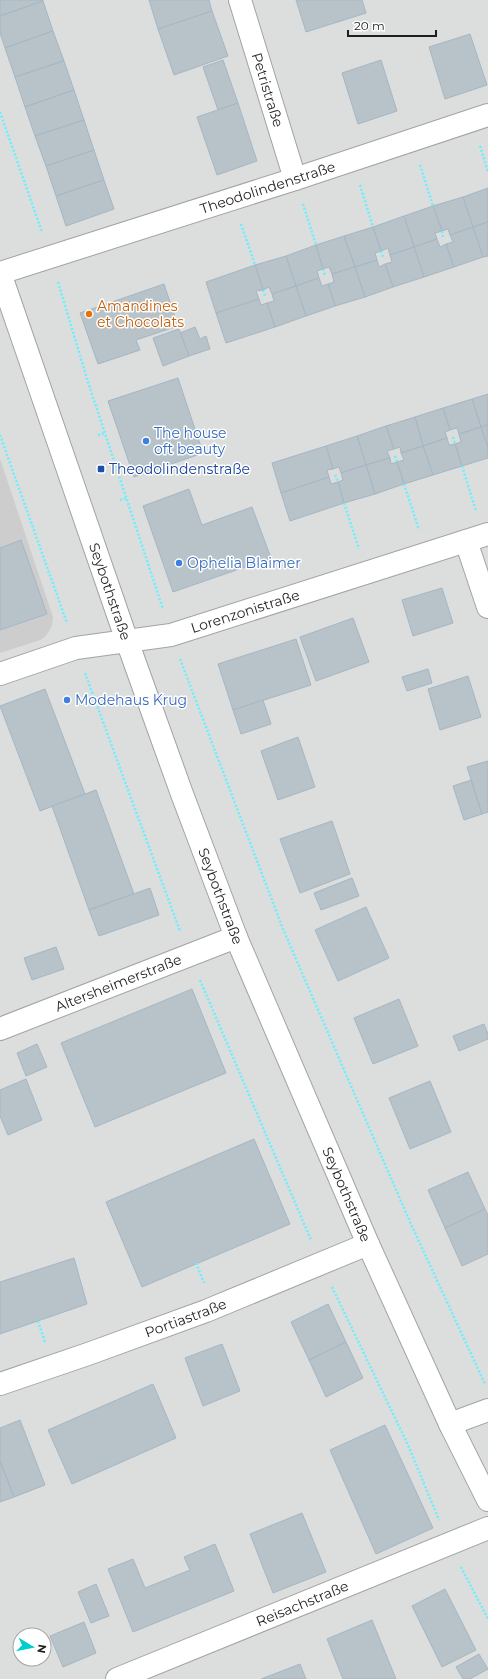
<svg xmlns="http://www.w3.org/2000/svg" width="488" height="1679" font-family="Montserrat,sans-serif">
	<style>
		.residential { fill: #dcdddd; fill-rule: evenodd }
		.religious { fill: #cdcdcd }
		.building { fill: #b7c2c9; stroke: #a5b7c4 }
		.lines { fill: none; stroke-linecap: round; stroke-linejoin: round }
		.minor-casing { stroke: #a3a3a3; stroke-width: 24 }
		.tertiary-casing { stroke: #a3a3a3; stroke-width: 24 }
		.path { stroke: #67f0ff; stroke-width: 2.5; stroke-dasharray: 2 2; stroke-linecap: butt }
		.minor { stroke: #fff; stroke-width: 22 }
		.tertiary { stroke: #fff; stroke-width: 22 }
		.food-dot { fill: #e8710a; stroke: #fff; stroke-width: 1.5 }
		.shop-dot { fill: #3f7fe0; stroke: #fff; stroke-width: 1.5 }
		.transit-dot { fill: #1a4fb4; stroke: #fff; stroke-width: 1.5 }
		.labels { text-anchor: middle; dominant-baseline: central; stroke-width: 3; stroke-linejoin: round; paint-order: stroke }
		.street-label { font-size: 14px; fill: #1f1f1f; stroke: #fff }
		.food-label { font-size: 14px; fill: #c56008; stroke: #fff; text-anchor: start }
		.shop-label { font-size: 14px; fill: #366cbe; stroke: #fff; text-anchor: start }
		.transit-label { font-size: 14px; fill: #164399; stroke: #fff; text-anchor: start }
	</style>
	<rect width="100%" height="100%" fill="#e5e9f1"/>
	<path class="residential" d="M0,0H488V1679H0ZM20,1635H44V1659H20Z"/>
	<polygon class="religious" points="0,459 53,617 52,626 45,637 40,640 0,653"/>
	<g class="building">
		<polygon points="0,0 43,0 43,1 0,16"/>
		<polygon points="149,0 209,0 212,11 158,29"/>
		<polygon points="296,0 362,0 366,13 306,32"/>
		<polygon points="43,1 53,31 5,48 0,33 0,16"/>
		<polygon points="212,11 228,56 174,75 158,29"/>
		<polygon points="53,31 64,61 15,77 5,48"/>
		<polygon points="470,34 487,85 445,99 429,47"/>
		<polygon points="223,60 238,103 218,110 203,67"/>
		<polygon points="381,60 397,111 358,124 342,73"/>
		<polygon points="64,61 74,90 25,107 15,77"/>
		<polygon points="74,90 84,120 35,136 25,107"/>
		<polygon points="238,103 257,161 217,175 197,117"/>
		<polygon points="84,120 94,150 46,166 35,136"/>
		<polygon points="94,150 104,180 56,196 46,166"/>
		<polygon points="104,180 114,209 66,226 56,196"/>
		<polygon points="488,188 488,222 473,227 463,197"/>
		<polygon points="463,197 473,227 450,235 448,229 442,231 433,206"/>
		<polygon points="433,206 442,231 435,233 437,239 414,247 404,216"/>
		<polygon points="404,216 414,247 390,255 388,248 381,251 373,227"/>
		<polygon points="488,222 488,256 483,257 473,227"/>
		<polygon points="373,227 381,251 375,253 377,260 355,267 344,236"/>
		<polygon points="473,227 483,257 454,267 446,244 453,242 450,235"/>
		<polygon points="344,236 355,267 332,274 329,267 323,269 316,245"/>
		<polygon points="437,239 440,247 446,244 454,267 424,277 414,247"/>
		<polygon points="316,245 323,269 317,271 319,278 296,286 286,256"/>
		<polygon points="414,247 424,277 393,287 385,264 392,262 390,255"/>
		<polygon points="286,256 296,286 272,294 269,287 263,290 255,265"/>
		<polygon points="377,260 379,267 385,264 393,287 365,297 355,267"/>
		<polygon points="255,265 263,290 256,291 259,299 216,313 206,282"/>
		<polygon points="355,267 365,297 335,306 328,284 334,282 332,274"/>
		<polygon points="319,278 322,286 328,284 335,306 306,316 296,286"/>
		<polygon points="164,284 178,326 136,340 140,350 98,364 80,313"/>
		<polygon points="296,286 306,316 275,327 267,303 274,301 272,294"/>
		<polygon points="259,299 261,305 267,303 275,327 226,343 216,313"/>
		<polygon points="195,327 200,339 206,336 210,349 189,356 180,333"/>
		<polygon points="179,329 189,356 163,366 153,338"/>
		<polygon points="178,378 203,453 134,477 108,401"/>
		<polygon points="488,394 488,425 481,427 472,399"/>
		<polygon points="472,399 481,427 459,434 457,428 450,430 443,408"/>
		<polygon points="443,408 450,430 445,432 447,438 423,446 415,417"/>
		<polygon points="415,417 423,446 401,453 400,447 394,449 386,426"/>
		<polygon points="488,425 488,448 481,427"/>
		<polygon points="386,426 394,449 387,451 390,458 366,465 357,436"/>
		<polygon points="481,427 488,448 488,458 462,466 455,444 461,442 459,434"/>
		<polygon points="357,436 366,465 341,473 339,467 333,469 326,446"/>
		<polygon points="447,438 449,445 455,444 462,466 433,475 423,446"/>
		<polygon points="326,446 333,469 327,470 329,477 281,493 272,463"/>
		<polygon points="423,446 433,475 404,484 397,462 404,460 401,453"/>
		<polygon points="390,458 391,464 397,462 404,484 375,494 366,465"/>
		<polygon points="366,465 375,494 344,503 338,482 343,480 341,473"/>
		<polygon points="329,477 331,484 338,482 344,503 290,521 281,493"/>
		<polygon points="189,489 202,525 252,507 271,558 173,592 143,506"/>
		<polygon points="21,540 47,614 0,630 0,548"/>
		<polygon points="442,588 453,623 413,636 402,600"/>
		<polygon points="353,618 369,662 316,681 300,637"/>
		<polygon points="296,639 311,685 233,710 218,664"/>
		<polygon points="428,669 432,683 407,691 402,677"/>
		<polygon points="468,676 481,717 440,730 428,689"/>
		<polygon points="45,689 85,794 40,811 0,706"/>
		<polygon points="263,700 271,724 241,734 233,710"/>
		<polygon points="298,737 315,787 278,800 261,751"/>
		<polygon points="488,761 488,812 482,814 467,767"/>
		<polygon points="471,780 482,814 464,820 453,786"/>
		<polygon points="96,790 134,894 89,910 52,806"/>
		<polygon points="332,821 350,874 300,893 280,839"/>
		<polygon points="352,878 359,896 321,910 314,893"/>
		<polygon points="150,888 159,915 99,936 89,910"/>
		<polygon points="366,907 389,958 338,981 315,930"/>
		<polygon points="56,947 64,969 32,980 24,958"/>
		<polygon points="192,989 226,1073 95,1127 61,1043"/>
		<polygon points="399,999 418,1046 373,1064 354,1018"/>
		<polygon points="484,1024 488,1034 488,1039 459,1051 453,1036"/>
		<polygon points="37,1044 47,1067 26,1076 17,1053"/>
		<polygon points="26,1079 42,1120 8,1135 0,1116 0,1090"/>
		<polygon points="430,1081 451,1132 410,1149 389,1098"/>
		<polygon points="254,1139 290,1224 142,1287 106,1202"/>
		<polygon points="468,1172 485,1209 445,1228 428,1190"/>
		<polygon points="485,1209 488,1215 488,1254 462,1266 445,1228"/>
		<polygon points="74,1258 87,1304 0,1334 0,1282"/>
		<polygon points="328,1304 346,1342 309,1360 291,1322"/>
		<polygon points="346,1342 363,1378 326,1397 309,1360"/>
		<polygon points="222,1344 240,1391 203,1406 185,1358"/>
		<polygon points="153,1384 176,1438 72,1484 48,1430"/>
		<polygon points="20,1420 45,1485 14,1497 0,1461 0,1428"/>
		<polygon points="385,1425 433,1528 376,1554 330,1450"/>
		<polygon points="0,1461 14,1497 0,1502"/>
		<polygon points="302,1513 326,1572 273,1593 250,1534"/>
		<polygon points="215,1544 234,1591 133,1632 108,1569 133,1559 145,1588 190,1570 184,1557"/>
		<polygon points="96,1584 109,1616 91,1623 78,1592"/>
		<polygon points="445,1589 476,1650 442,1667 412,1606"/>
		<polygon points="372,1620 396,1679 343,1679 327,1639"/>
		<polygon points="84,1622 96,1653 63,1667 50,1636"/>
		<polygon points="479,1654 488,1669 470,1679 463,1679 456,1667"/>
		<polygon points="300,1664 306,1679 261,1679"/>
	</g>
	<g class="lines">
		<defs>
			<g id="minor">
				<path id="s1" d="M240,0L295,179"/>
				<path id="s2" d="M0,273L295,179L488,115"/>
				<polyline points="466,541 488,607"/>
				<path id="s3" d="M0,674L76,648L171,635L488,534"/>
				<path id="s4" d="M0,1029L236,937"/>
				<path id="s5" d="M0,1384L88,1354L206,1311L368,1244"/>
				<polyline points="450,1424 488,1410"/>
				<path id="s6" d="M117,1679L488,1528"/>
			</g>
			<g id="tertiary">
				<path id="s7" d="M0,273L127,641L182,794L236,937L368,1244L450,1424L488,1500"/>
			</g>
		</defs>
		<use href="#minor" class="minor-casing"/>
		<use href="#tertiary" class="tertiary-casing"/>
		<g class="path">
			<polyline points="0,112 42,232"/>
			<polyline points="480,146 488,172"/>
			<polyline points="420,165 433,206"/>
			<polyline points="360,185 373,227"/>
			<polyline points="303,204 316,245"/>
			<polyline points="241,224 255,265"/>
			<polyline points="442,231 443,237"/>
			<polyline points="381,251 383,257"/>
			<polyline points="323,269 325,276"/>
			<polyline points="58,282 88,382 163,609"/>
			<polyline points="263,290 265,296"/>
			<polyline points="0,435 67,623"/>
			<polyline points="98,435 105,433"/>
			<polyline points="453,437 455,444"/>
			<polyline points="395,456 397,462"/>
			<polyline points="462,466 476,511"/>
			<polyline points="335,475 338,482"/>
			<polyline points="404,484 419,530"/>
			<polyline points="120,500 127,498"/>
			<polyline points="344,503 359,549"/>
			<polyline points="180,659 283,929 410,1222 485,1384"/>
			<polyline points="85,673 180,931"/>
			<polyline points="200,980 311,1240"/>
			<polyline points="196,1263 204,1283"/>
			<polyline points="332,1287 408,1445 439,1520"/>
			<polyline points="38,1321 45,1342"/>
			<polyline points="461,1567 488,1619"/>
		</g>
		<use href="#minor" class="minor"/>
		<use href="#tertiary" class="tertiary"/>
	</g>
	<circle class="food-dot" cx="89" cy="314" r="4"/>
	<g class="shop-dot">
		<circle cx="146" cy="441" r="4"/>
		<circle cx="179" cy="563" r="4"/>
		<circle cx="67" cy="700" r="4"/>
	</g>
	<rect class="transit-dot" x="97" y="465" width="8" height="8" rx="2"/>
	<g class="labels">
		<g class="street-label">
			<text stroke="none"><textPath href="#s1" startOffset="94">Petristraße</textPath></text>
			<text stroke="none"><textPath href="#s2" startOffset="281">Theodolindenstraße</textPath></text>
			<text stroke="none"><textPath href="#s7" startOffset="337">Seybothstraße</textPath></text>
			<text stroke="none"><textPath href="#s3" startOffset="254">Lorenzonistraße</textPath></text>
			<text stroke="none"><textPath href="#s7" startOffset="661">Seybothstraße</textPath></text>
			<text stroke="none"><textPath href="#s4" startOffset="127">Altersheimerstraße</textPath></text>
			<text stroke="none"><textPath href="#s7" startOffset="985">Seybothstraße</textPath></text>
			<text stroke="none"><textPath href="#s5" startOffset="197">Portiastraße</textPath></text>
			<text stroke="none"><textPath href="#s6" startOffset="200">Reisachstraße</textPath></text>
		</g>
		<g class="food-label">
			<text x="97" y="306">Amandines<tspan x="97" dy="16">et Chocolats</tspan></text>
		</g>
		<g class="shop-label">
			<text x="154" y="433">The house<tspan x="154" dy="16">oft beauty</tspan></text>
			<text x="187" y="563">Ophelia Blaimer</text>
			<text x="75" y="700">Modehaus Krug</text>
		</g>
		<g class="transit-label">
			<text x="109" y="469">Theodolindenstraße</text>
		</g>
	</g>
	<g transform="translate(32 1647) rotate(100)"><circle r="19" fill="#ffffff" stroke="#a5a5a5"/>
	<path d="M0-3L7 15L0 10L-7 15Z" fill="#00cecd"/>
	<text y="-6" font-size="11" font-weight="bold" text-anchor="middle" fill="#1f1f1f">N</text>
	</g>
	<path d="M348 30v6h88v-6" fill="none" stroke="#1f1f1f" stroke-width="2"/>
	<text x="354" y="30" font-size="12" fill="#1f1f1f" stroke="#ffffff" stroke-width="3" paint-order="stroke">20 m</text>
</svg>
